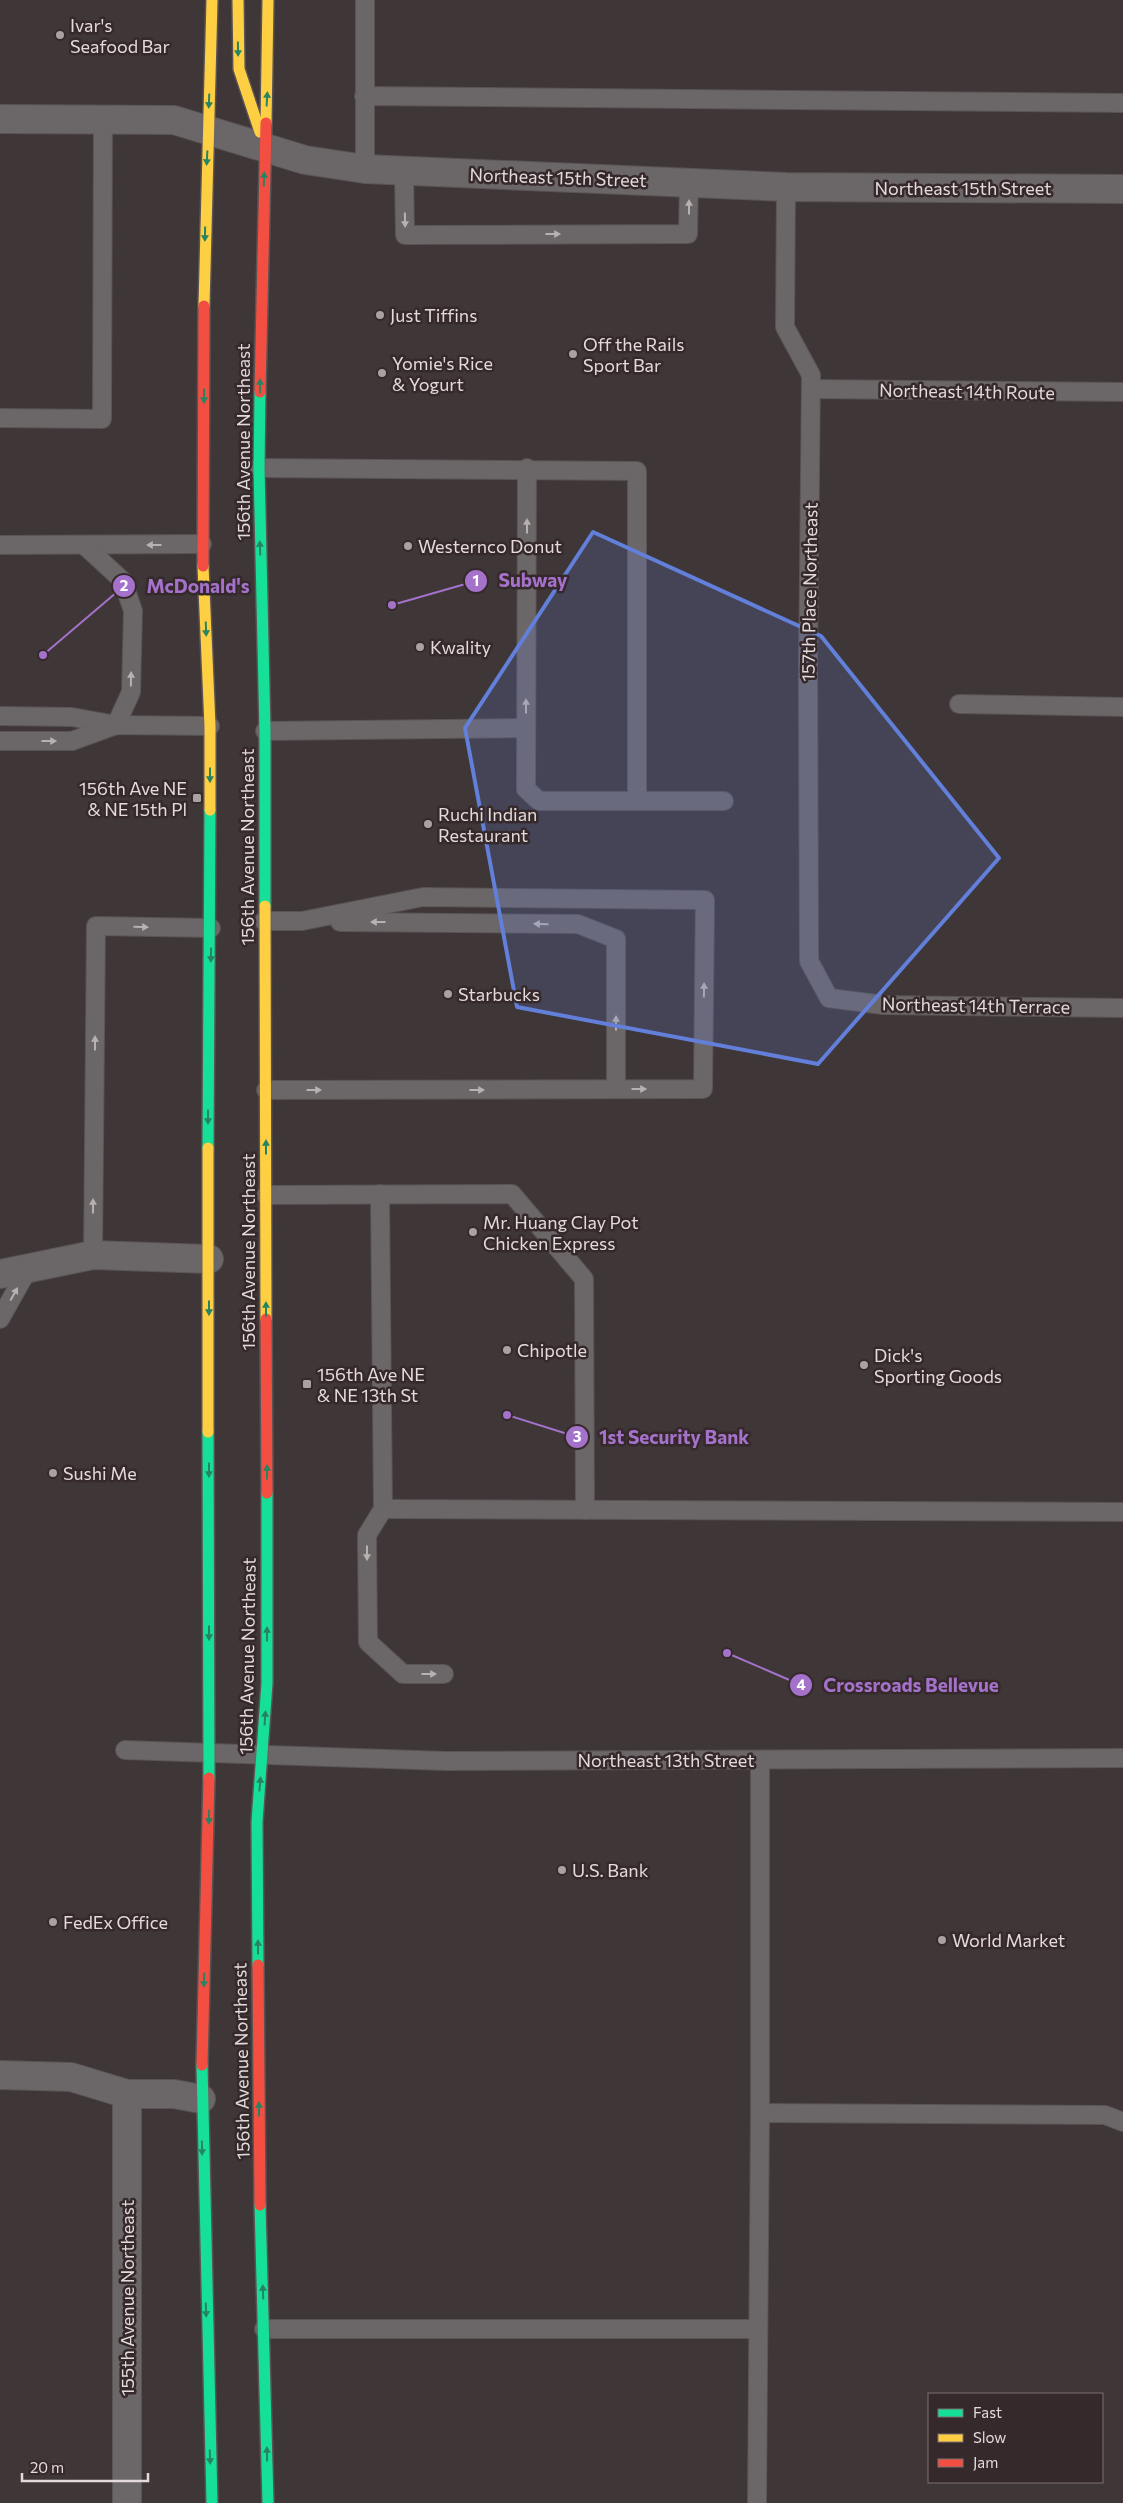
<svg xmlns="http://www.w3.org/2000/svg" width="1123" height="2503" font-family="Commissioner,sans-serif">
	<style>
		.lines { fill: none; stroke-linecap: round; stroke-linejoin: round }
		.lane-casing { stroke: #5a5354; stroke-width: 20 }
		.street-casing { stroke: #5a5354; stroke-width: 30 }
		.fast-casing { stroke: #5a5354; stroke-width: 14 }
		.slow-casing { stroke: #5a5354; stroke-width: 14 }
		.jam-casing { stroke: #5a5354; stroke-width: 14 }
		.lane { stroke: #6b6667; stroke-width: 18 }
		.street { stroke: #6b6667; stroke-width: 28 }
		.fast { stroke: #16e098; stroke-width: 11 }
		.slow { stroke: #ffcf43; stroke-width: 11 }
		.jam { stroke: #f24e42; stroke-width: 11 }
		.oneway { fill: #268462 }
		.oneway2 { fill: #b8b1b2 }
		.marked { fill: #627fd9; fill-opacity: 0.2; stroke: #627fd9; stroke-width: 4; stroke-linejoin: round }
		.poi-dot { fill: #a9a1a2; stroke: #36292b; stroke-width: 2 }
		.labels { text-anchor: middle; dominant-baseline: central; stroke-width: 5; stroke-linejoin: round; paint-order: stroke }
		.poi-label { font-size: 18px; fill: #e2dadb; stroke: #36292b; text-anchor: start }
		.street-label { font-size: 18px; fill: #e2dadb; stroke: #36292b }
		.leader { fill: none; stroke: #a472ca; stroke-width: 2 }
		.callout-dot { fill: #a472ca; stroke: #36292b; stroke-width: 2 }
		.mark-label { font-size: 15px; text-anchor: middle; font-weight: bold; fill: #fff }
		.callout-label { font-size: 19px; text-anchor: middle; font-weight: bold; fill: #a472ca; stroke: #36292b; stroke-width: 5; stroke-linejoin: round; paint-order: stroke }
	</style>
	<rect width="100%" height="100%" fill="#3e3637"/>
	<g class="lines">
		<defs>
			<g id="lane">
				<polyline points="364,96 1123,103"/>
				<polyline points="365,169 365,0"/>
				<polyline points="404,172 405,235 688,234 689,181"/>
				<polyline points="786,187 785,327 811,375 808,672 809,961 829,998 883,1005 1123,1008"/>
				<polyline points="811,389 1123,392"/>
				<polyline points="0,418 102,419 103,119"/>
				<polyline points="259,468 637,471 637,801"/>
				<polyline points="527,468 526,789 539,801 724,801"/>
				<polyline points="0,545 202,544"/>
				<polyline points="959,704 1123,707"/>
				<polyline points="0,716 72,717 116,725 131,692 133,611 123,581 84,545"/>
				<polyline points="265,731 526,728"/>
				<polyline points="0,741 72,741 116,725 210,726"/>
				<polyline points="264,921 302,921 423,897 705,900 703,1089 266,1090"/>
				<polyline points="340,922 578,924 616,939 616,1089"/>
				<polyline points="380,1194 383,1509 367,1535 368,1642 403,1674 444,1674"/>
				<polyline points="266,1195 512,1194 584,1279 585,1510"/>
				<polyline points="93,1255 96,926 211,928"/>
				<polyline points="0,1319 28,1269"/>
				<polyline points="383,1509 1123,1512"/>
				<polyline points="125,1750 446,1761 1123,1758"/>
				<polyline points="760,2113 1105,2115 1123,2122"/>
				<polyline points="264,2329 758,2329"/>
				<polyline points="757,2503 760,2113 760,1760"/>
			</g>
			<g id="street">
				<polyline points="0,119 174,120 305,160 365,169 786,187 1123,189"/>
				<polyline points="0,1274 93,1255 209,1259"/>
				<polyline points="0,2075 71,2077 127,2094 174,2094 201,2099"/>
				<polyline points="127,2094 127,2503"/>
			</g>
			<g id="fast">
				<polyline points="260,392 259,468 265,731 265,906"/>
				<polyline points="208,1148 210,810"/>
				<polyline points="208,1432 209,1778"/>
				<polyline points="258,1965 257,1822 267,1683 267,1493"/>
				<polyline points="202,2065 212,2503"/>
				<polyline points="260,2205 268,2503"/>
			</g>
			<g id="slow">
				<polyline points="238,0 239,69 260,132"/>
				<polyline points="266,123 268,0"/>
				<polyline points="204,306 212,0"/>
				<polyline points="203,566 210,726 210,810"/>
				<polyline points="265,906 266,1319"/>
				<polyline points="208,1148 208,1432"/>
			</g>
			<g id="jam">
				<polyline points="260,392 266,123"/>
				<polyline points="203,566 204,306"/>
				<polyline points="266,1319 267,1493"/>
				<polyline points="258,1965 260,2205"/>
				<polyline points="202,2065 209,1778"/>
			</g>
		</defs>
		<use href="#lane" class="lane-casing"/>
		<use href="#street" class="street-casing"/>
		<use href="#fast" class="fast-casing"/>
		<use href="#slow" class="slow-casing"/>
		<use href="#jam" class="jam-casing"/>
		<use href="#lane" class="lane"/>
		<use href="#street" class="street"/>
		<use href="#fast" class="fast"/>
		<use href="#slow" class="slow"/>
		<use href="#jam" class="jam"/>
	</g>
	<defs><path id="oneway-solid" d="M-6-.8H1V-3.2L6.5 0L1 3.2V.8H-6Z" transform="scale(1.25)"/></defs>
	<g class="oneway">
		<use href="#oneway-solid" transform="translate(238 49) rotate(89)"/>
		<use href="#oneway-solid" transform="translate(267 99) rotate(-87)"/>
		<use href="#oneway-solid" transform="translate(209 101) rotate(92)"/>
		<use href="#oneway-solid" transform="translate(207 158) rotate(93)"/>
		<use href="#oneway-solid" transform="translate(264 179) rotate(-88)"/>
		<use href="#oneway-solid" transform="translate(205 234) rotate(91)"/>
		<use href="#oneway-solid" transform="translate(260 386) rotate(-89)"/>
		<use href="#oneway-solid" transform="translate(204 396) rotate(90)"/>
		<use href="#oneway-solid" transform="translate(260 548) rotate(-92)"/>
		<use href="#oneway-solid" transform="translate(206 629) rotate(88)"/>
		<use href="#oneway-solid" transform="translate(210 775) rotate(90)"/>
		<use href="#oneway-solid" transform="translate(211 955) rotate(91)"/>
		<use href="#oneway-solid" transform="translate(208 1117) rotate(90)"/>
		<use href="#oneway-solid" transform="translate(266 1147) rotate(-90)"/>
		<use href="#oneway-solid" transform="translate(209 1308) rotate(90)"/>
		<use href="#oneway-solid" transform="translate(266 1309) rotate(-90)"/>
		<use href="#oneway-solid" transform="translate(209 1470) rotate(90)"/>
		<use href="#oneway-solid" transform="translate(267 1472) rotate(-90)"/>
		<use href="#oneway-solid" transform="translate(209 1633) rotate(90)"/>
		<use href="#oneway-solid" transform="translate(267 1634) rotate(-90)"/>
		<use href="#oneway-solid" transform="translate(265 1718) rotate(-86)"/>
		<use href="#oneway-solid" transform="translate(260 1784) rotate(-85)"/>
		<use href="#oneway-solid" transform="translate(209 1817) rotate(91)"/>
		<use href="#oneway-solid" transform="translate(258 1947) rotate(-90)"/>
		<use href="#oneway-solid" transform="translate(204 1980) rotate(92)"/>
		<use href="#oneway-solid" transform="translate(259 2109) rotate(-90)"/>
		<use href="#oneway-solid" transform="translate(202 2148) rotate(89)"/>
		<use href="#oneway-solid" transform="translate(263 2292) rotate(-92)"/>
		<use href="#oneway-solid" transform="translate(206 2310) rotate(88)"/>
		<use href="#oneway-solid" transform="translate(267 2454) rotate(-91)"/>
		<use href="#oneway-solid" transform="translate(210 2457) rotate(88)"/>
	</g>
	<g class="oneway2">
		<use href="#oneway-solid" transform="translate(689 207) rotate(-90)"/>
		<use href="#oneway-solid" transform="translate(405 220) rotate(89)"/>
		<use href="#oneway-solid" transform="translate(553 234)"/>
		<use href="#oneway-solid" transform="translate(527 526) rotate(-90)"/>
		<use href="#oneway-solid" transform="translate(154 545) rotate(180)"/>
		<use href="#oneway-solid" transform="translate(131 679) rotate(-89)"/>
		<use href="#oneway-solid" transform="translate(526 706) rotate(-90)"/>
		<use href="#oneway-solid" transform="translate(49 741)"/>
		<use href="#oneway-solid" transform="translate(378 922) rotate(-180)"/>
		<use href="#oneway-solid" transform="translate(541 924) rotate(-179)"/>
		<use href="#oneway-solid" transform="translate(141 927) rotate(1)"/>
		<use href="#oneway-solid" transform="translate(704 990) rotate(-89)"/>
		<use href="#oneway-solid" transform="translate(616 1023) rotate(-90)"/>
		<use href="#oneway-solid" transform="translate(95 1043) rotate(-90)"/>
		<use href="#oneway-solid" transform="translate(639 1089)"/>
		<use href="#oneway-solid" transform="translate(314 1090)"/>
		<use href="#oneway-solid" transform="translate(477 1090)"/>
		<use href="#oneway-solid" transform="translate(93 1206) rotate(-90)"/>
		<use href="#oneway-solid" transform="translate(14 1294) rotate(-61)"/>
		<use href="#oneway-solid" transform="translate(367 1553) rotate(90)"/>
		<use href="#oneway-solid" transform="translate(429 1674)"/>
	</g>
	<path class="marked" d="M593,532L821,636L999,858L818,1064L517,1007L465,728Z"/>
	<g class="poi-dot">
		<circle cx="60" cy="35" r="5"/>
		<circle cx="380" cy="315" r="5"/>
		<circle cx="573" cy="354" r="5"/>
		<circle cx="382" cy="373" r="5"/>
		<circle cx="408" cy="546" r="5"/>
		<circle cx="420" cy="647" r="5"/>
		<rect x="192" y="793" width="10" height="10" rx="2.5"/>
		<circle cx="428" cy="824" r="5"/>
		<circle cx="448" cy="994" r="5"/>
		<circle cx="473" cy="1232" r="5"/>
		<circle cx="507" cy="1350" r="5"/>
		<circle cx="864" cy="1365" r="5"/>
		<rect x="302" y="1379" width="10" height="10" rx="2.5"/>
		<circle cx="53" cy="1473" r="5"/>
		<circle cx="562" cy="1870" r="5"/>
		<circle cx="53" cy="1922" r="5"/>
		<circle cx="942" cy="1940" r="5"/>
	</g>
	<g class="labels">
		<g class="poi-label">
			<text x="70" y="25">Ivar's<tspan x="70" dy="21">Seafood Bar</tspan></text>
			<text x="390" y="315">Just Tiffins</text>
			<text x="583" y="344">Off the Rails<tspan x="583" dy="21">Sport Bar</tspan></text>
			<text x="392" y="363">Yomie's Rice<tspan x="392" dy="21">&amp; Yogurt</tspan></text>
			<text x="418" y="546">Westernco Donut</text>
			<text x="430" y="647">Kwality</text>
			<text x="187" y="788" text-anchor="end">156th Ave NE<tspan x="187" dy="21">&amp; NE 15th Pl</tspan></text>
			<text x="438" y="814">Ruchi Indian<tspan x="438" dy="21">Restaurant</tspan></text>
			<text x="458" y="994">Starbucks</text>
			<text x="483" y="1222">Mr. Huang Clay Pot<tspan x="483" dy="21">Chicken Express</tspan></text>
			<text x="517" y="1350">Chipotle</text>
			<text x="874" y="1355">Dick's<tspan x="874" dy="21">Sporting Goods</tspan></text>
			<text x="317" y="1374">156th Ave NE<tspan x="317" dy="21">&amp; NE 13th St</tspan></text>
			<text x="63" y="1473">Sushi Me</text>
			<text x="572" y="1870">U.S. Bank</text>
			<text x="63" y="1922">FedEx Office</text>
			<text x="952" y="1940">World Market</text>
		</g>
		<g class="street-label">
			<text transform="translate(558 177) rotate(2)">Northeast 15th Street</text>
			<text x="963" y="188">Northeast 15th Street</text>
			<text transform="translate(967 391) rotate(1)">Northeast 14th Route</text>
			<text transform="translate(243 442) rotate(-90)">156th Avenue Northeast</text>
			<text transform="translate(809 592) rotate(-89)">157th Place Northeast</text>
			<text transform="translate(247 847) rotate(-90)">156th Avenue Northeast</text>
			<text transform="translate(976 1005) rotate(1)">Northeast 14th Terrace</text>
			<text transform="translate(248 1252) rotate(-90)">156th Avenue Northeast</text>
			<text transform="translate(247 1656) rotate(-89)">156th Avenue Northeast</text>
			<text x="666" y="1760">Northeast 13th Street</text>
			<text transform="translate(241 2061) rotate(-91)">156th Avenue Northeast</text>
			<text transform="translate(127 2298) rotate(-90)">155th Avenue Northeast</text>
		</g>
	</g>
	<path class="leader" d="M392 605L476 581M43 655L124 586M507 1415L577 1437M727 1653L801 1685"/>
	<g class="callout-dot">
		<circle cx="392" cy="605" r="5"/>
		<circle cx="43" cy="655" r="5"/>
		<circle cx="507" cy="1415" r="5"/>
		<circle cx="727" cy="1653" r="5"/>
		<circle cx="476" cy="581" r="12"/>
		<circle cx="124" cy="586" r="12"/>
		<circle cx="577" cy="1437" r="12"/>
		<circle cx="801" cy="1685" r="12"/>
	</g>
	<g class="mark-label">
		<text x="476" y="586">1</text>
		<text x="124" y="591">2</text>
		<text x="577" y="1442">3</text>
		<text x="801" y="1690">4</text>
	</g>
	<g class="callout-label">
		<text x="533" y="587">Subway</text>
		<text x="198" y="593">McDonald's</text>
		<text x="674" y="1444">1st Security Bank</text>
		<text x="911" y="1692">Crossroads Bellevue</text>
	</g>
	<rect x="928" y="2393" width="175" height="90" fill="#36292b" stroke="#7b7071"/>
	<rect x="938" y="2409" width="25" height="8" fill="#16e098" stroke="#7b7071"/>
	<text x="973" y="2418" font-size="15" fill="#e2dadb">Fast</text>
	<rect x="938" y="2434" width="25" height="8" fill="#ffcf43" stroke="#7b7071"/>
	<text x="973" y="2443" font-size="15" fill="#e2dadb">Slow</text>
	<rect x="938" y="2459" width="25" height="8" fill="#f24e42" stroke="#7b7071"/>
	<text x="973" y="2468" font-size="15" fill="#e2dadb">Jam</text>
	<path d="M22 2473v8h126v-8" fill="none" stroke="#e2dadb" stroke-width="2.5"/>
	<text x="30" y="2473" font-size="15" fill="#e2dadb" stroke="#36292b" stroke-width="4" paint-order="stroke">20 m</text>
</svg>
